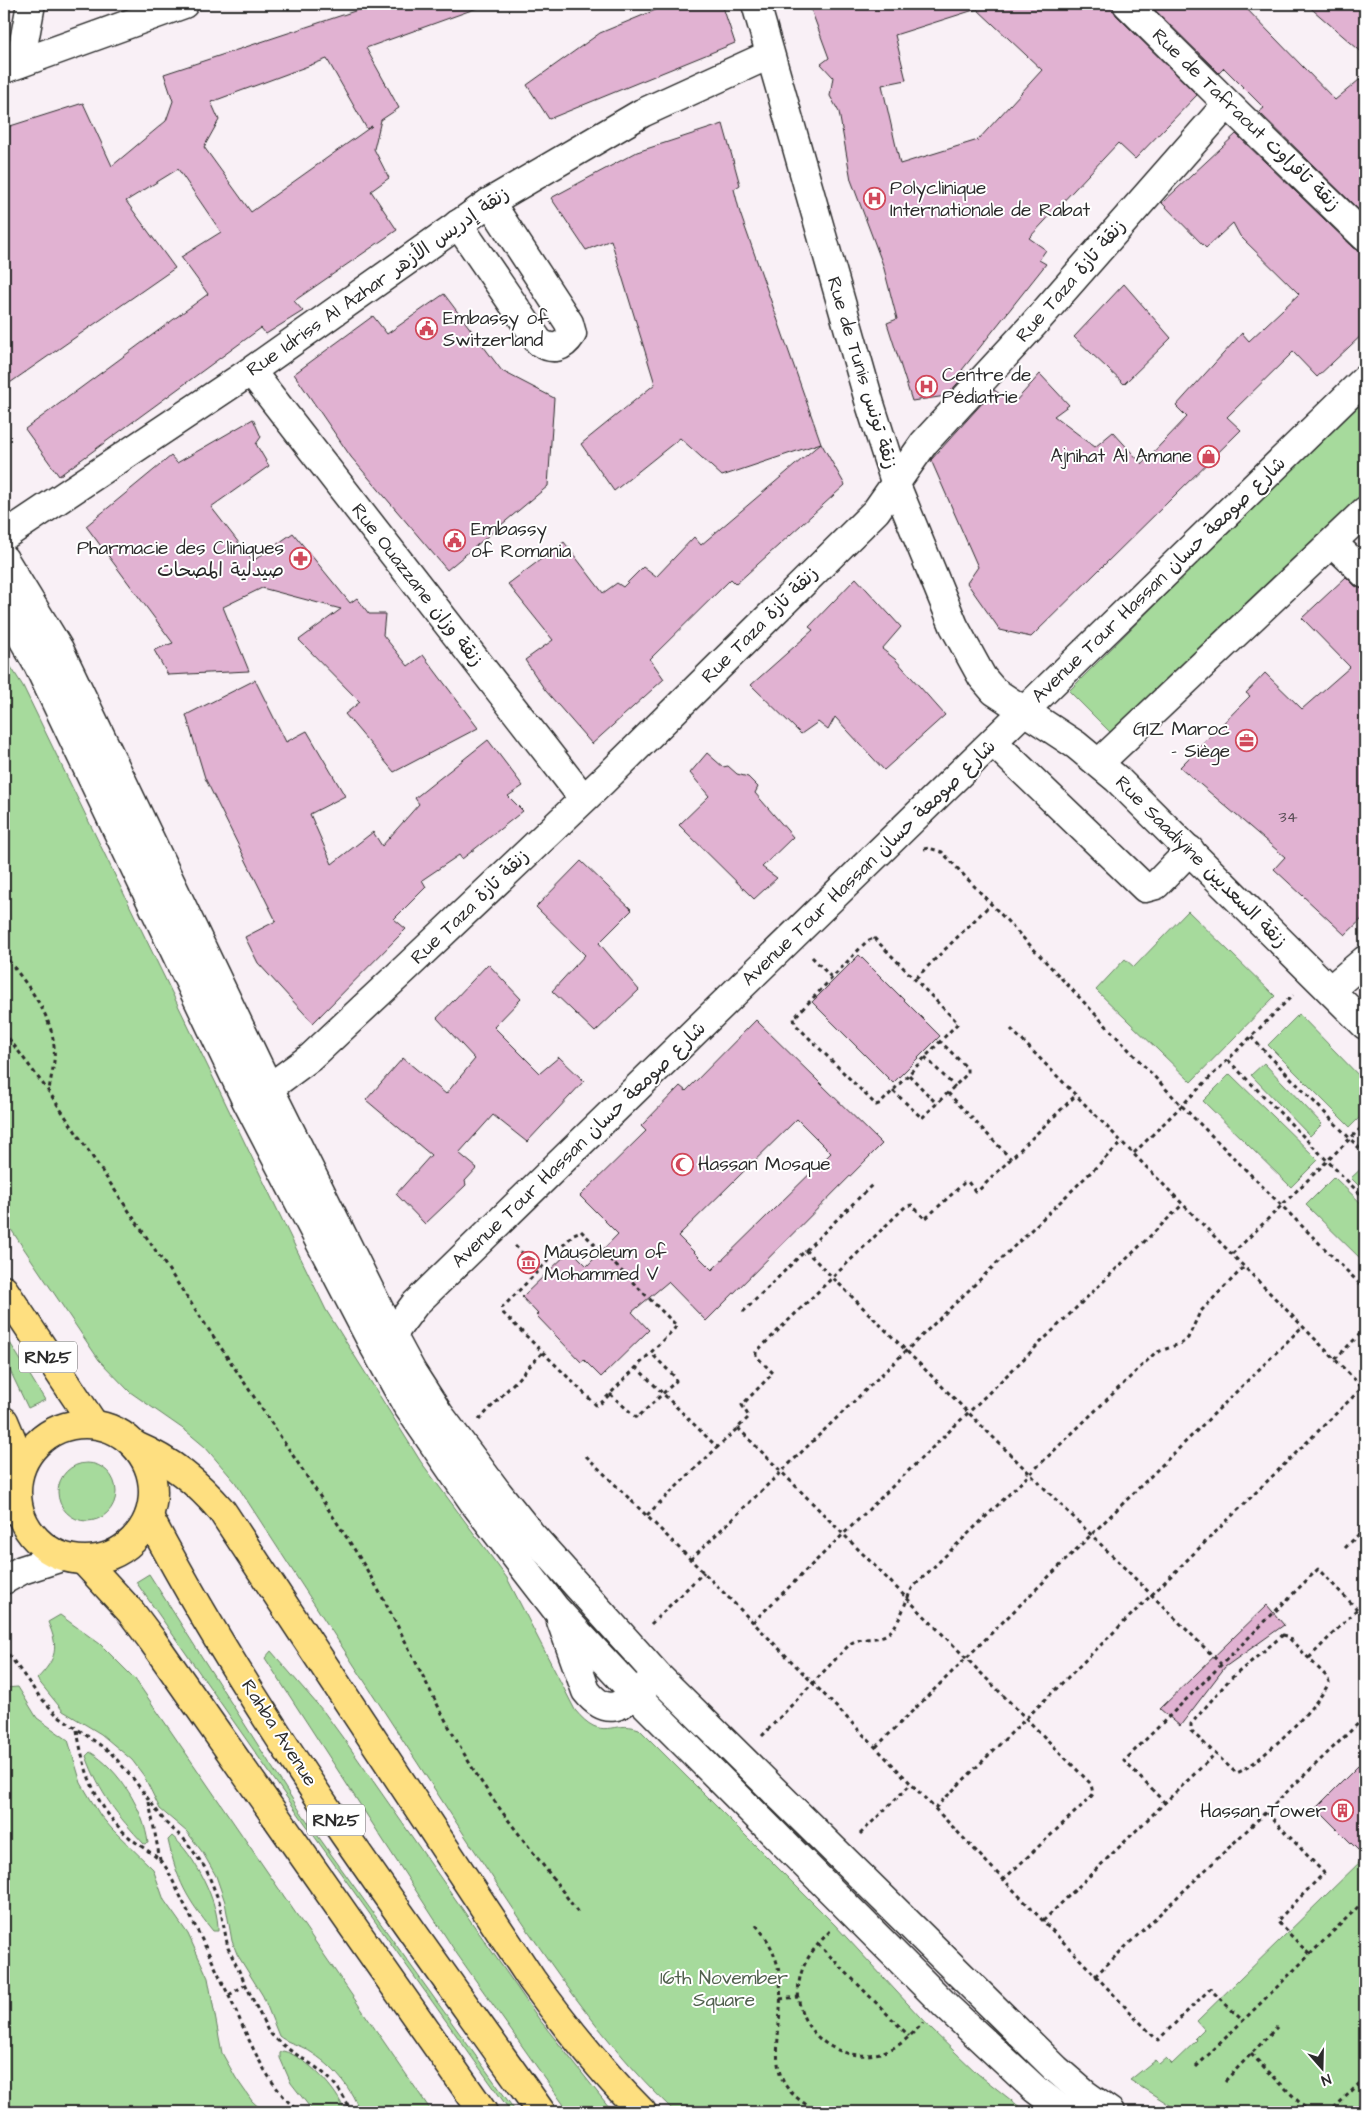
<svg xmlns="http://www.w3.org/2000/svg" width="1369" height="2116" font-family="'Architects Daughter','Playpen Sans Arabic',sans-serif">
	<style>
		.green { fill: #a6da9c; stroke: #688264 }
		.building { fill: #e1b2d2; stroke: #2b2b2b; fill-rule: evenodd }
		.lines { fill: none; stroke-linecap: round; stroke-linejoin: round }
		.minor-casing { stroke: #2b2b2b; stroke-width: 31 }
		.highway-casing { stroke: #2b2b2b; stroke-width: 31 }
		.path { stroke: #2b2b2b; stroke-width: 3; stroke-dasharray: 4 4; stroke-linecap: butt }
		.minor { stroke: #fff; stroke-width: 28 }
		.highway { stroke: #fedf80; stroke-width: 28 }
		.labels { text-anchor: middle; dominant-baseline: central; stroke-width: 4; stroke-linejoin: round; paint-order: stroke }
		.number-label { font-size: 16px; fill: #584d55 }
		.shield { fill: #fff; stroke: #6b6b6b; stroke-width: 1 }
		.shield-label { font-size: 18px; font-weight: bold; fill: #2b2b2b }
		.street-label { font-size: 19px; fill: #2b2b2b; stroke: #fff }
		.poi-label { font-size: 19px; fill: #2b2b2b; stroke: #fff; text-anchor: start }
		.park-label { font-size: 19px; fill: #50604d; stroke: #fff }
	</style>
	<rect width="100%" height="100%" fill="#f9f0f6"/>
	<filter id="ink" filterUnits="userSpaceOnUse"><feTurbulence type="fractalNoise" baseFrequency=".02" numOctaves="2"/><feDisplacementMap in="SourceGraphic" scale="10" xChannelSelector="R" yChannelSelector="G"/><feConvolveMatrix kernelMatrix="1 2 1 2 8 2 1 2 1" color-interpolation-filters="sRGB"/></filter>
	<g filter="url(#ink)">
		<g class="green">
			<polygon points="1365,394 1365,491 1117,739 1069,691"/>
			<path d="M4,656L23,686L326,1310L421,1462L507,1578L575,1710C603,1744 612,1719 639,1729L835,1925L932,2030L978,2074L1026,2112H675C590,2031 530,1933 465,1836C388,1718 312,1600 235,1482L205,1447L186,1431L130,1392L99,1360L4,1219Z"/>
			<polygon points="1188,911 1275,996 1191,1082 1096,990 1125,959 1134,967"/>
			<polygon points="1299,1014 1365,1082 1365,1112 1350,1127 1268,1045"/>
			<polygon points="1264,1063 1322,1124 1310,1136 1251,1075"/>
			<polygon points="1230,1074 1318,1160 1291,1187 1203,1101"/>
			<polygon points="1365,1165 1365,1192 1351,1178"/>
			<polygon points="1334,1177 1365,1207 1365,1263 1306,1205"/>
			<polygon points="4,1333 45,1400 28,1408 4,1358"/>
			<circle cx="87" cy="1492" r="29"/>
			<polygon points="149,1574 300,1811 516,2112 511,2112 297,1812 136,1582"/>
			<path d="M60,1615L100,1644L135,1679L432,2112H360C350,2084 329,2062 304,2048C296,2044 286,2042 279,2036L263,1996L237,1954L232,1941L225,1902L216,1876L203,1853L187,1832L160,1809L144,1776L132,1760L101,1734L63,1711L37,1679C57,1658 59,1648 48,1622Z"/>
			<polygon points="271,1651 324,1712 348,1745 539,2019 613,2112 569,2112 561,2101 457,1954 265,1658"/>
			<polygon points="18,1687 37,1718 68,1740 81,1783 100,1815 112,1829 153,1869 164,1900 188,1934 208,1978 222,2053 236,2078 252,2101 264,2112 4,2112 4,1688"/>
			<path d="M90,1752C119,1769 144,1810 148,1843L144,1844C117,1815 100,1794 86,1756Z"/>
			<path d="M172,1836C194,1854 219,1902 218,1931H213C187,1899 177,1881 168,1840Z"/>
			<polygon points="1365,1857 1365,2112 1181,2112 1130,2080 1155,2060 1159,2064 1166,2058 1172,2064 1197,2040 1195,2038 1204,2029 1197,2021"/>
			<path d="M283,2051C306,2056 338,2090 345,2112H314L312,2110L291,2083L280,2058V2053Z"/>
		</g>
		<g class="building">
			<path d="M376,4H479L480,7L366,48L399,108L381,120L374,149L389,178L371,191L397,230L294,301L303,311L266,334L261,328L59,476L25,429L208,294L181,257L221,232L178,169L126,201L175,268L4,387V128L83,103L112,166L166,121L173,101L164,74ZM327,59L367,129L372,126L251,212L204,147L219,120L211,102Z"/>
			<polygon points="670,4 722,4 735,43 549,119 527,85 600,33"/>
			<path d="M809,4H1112L1116,15L1197,95L1135,159L1118,143L1029,238L1046,250L1039,260L1046,264L962,370L967,373L946,396L912,401L887,323L897,319L883,265L851,180L839,112L830,96L833,77L821,64L829,58ZM977,9L1042,70L978,140L900,164L882,85L906,80L895,35Z"/>
			<polygon points="1149,4 1242,4 1335,100 1365,75 1365,216 1259,112 1264,108 1224,68 1219,73"/>
			<polygon points="1306,4 1365,4 1365,55"/>
			<polygon points="723,124 740,185 734,189 740,213 821,443 722,476 680,438 614,491 581,444 655,384 611,240 586,250 551,198 637,152"/>
			<polygon points="1236,134 1354,248 1365,252 1365,332 1317,377 1293,352 1227,417 1241,430 1031,637 1000,630 967,583 978,567 931,460 994,390 1014,403 1040,374 1069,405 1054,416 1095,447 1113,432 1142,464 1187,417 1176,406 1242,333 1249,341 1299,294 1240,236 1233,223 1206,248 1162,203"/>
			<polygon points="1124,284 1171,338 1124,384 1074,337"/>
			<polygon points="444,294 502,371 554,398 548,486 447,570 351,457 294,374 373,316 387,334"/>
			<polygon points="253,419 261,437 256,444 269,466 211,507 253,561 293,533 350,603 357,598 369,614 385,614 383,635 408,666 423,655 478,728 394,772 345,714 360,702 299,640 341,609 262,588 223,607 249,671 168,675 154,650 173,643 86,526 171,456 177,463"/>
			<polygon points="821,443 845,485 736,584 731,579 650,659 664,679 592,744 545,690 525,660 553,640 508,584 564,542 603,593 617,583 623,587 643,567 656,577 694,537 701,545"/>
			<polygon points="1346,577 1355,586 1365,589 1365,916 1345,935 1274,869 1285,857 1180,767 1250,696 1246,693 1265,673 1302,709 1350,667 1302,618"/>
			<polygon points="856,578 901,627 882,649 895,659 945,715 884,770 835,717 828,730 818,722 801,734 751,685 813,630 809,627"/>
			<polygon points="255,680 286,742 307,731 345,796 310,814 332,864 373,832 382,846 419,804 415,798 488,740 523,786 508,796 523,811 462,859 459,855 422,880 426,887 394,919 406,929 313,1023 258,963 245,937 276,921 205,778 186,715"/>
			<polygon points="707,753 723,767 728,766 737,774 748,777 758,787 755,793 793,837 762,867 777,878 754,899 679,825 709,796 690,773"/>
			<polygon points="581,861 632,910 599,943 639,990 595,1032 552,991 585,955 536,907"/>
			<polygon points="859,955 940,1036 893,1083 812,1002"/>
			<polygon points="488,964 521,999 494,1027 540,1073 559,1057 584,1081 527,1142 493,1115 459,1153 477,1168 465,1181 466,1185 425,1224 396,1194 431,1155 366,1100 403,1058 446,1094 475,1059 437,1018"/>
			<path d="M756,1020L882,1144L706,1321L668,1282L632,1312L649,1330L601,1377L584,1360L581,1362L536,1315L538,1314L522,1297L571,1250L587,1266L618,1234L580,1196L646,1131L641,1126L680,1086L686,1091ZM797,1119L831,1153L712,1270L678,1236Z"/>
			<polygon points="1267,1605 1284,1625 1225,1667 1180,1726 1160,1709"/>
			<polygon points="1365,1759 1365,1857 1316,1808"/>
		</g>
		<g class="lines">
			<defs>
				<g id="minor">
					<polyline points="756,4 870,404 896,485 954,626 982,677 994,691 1076,745 1117,779 1365,1025"/>
					<polyline points="1127,4 1240,116 1365,237"/>
					<polyline points="20,63 31,4"/>
					<polyline points="4,69 184,4"/>
					<path d="M458,224L539,342C553,351 563,348 572,334L569,323L490,202"/>
					<polyline points="251,371 583,798"/>
					<polyline points="4,536 251,371 490,202 642,113 769,55"/>
					<polyline points="1333,543 1365,574"/>
					<polyline points="4,559 59,649 269,1088 392,1335 412,1372 439,1414 498,1493 530,1533 658,1676 1056,2069 1086,2095 1110,2112"/>
					<polyline points="4,606 38,665 246,1100 375,1348 406,1404 474,1503 555,1608 635,1694 947,2007 1035,2089 1065,2112"/>
					<polyline points="994,743 1145,888 1156,885 1190,850"/>
					<polyline points="1099,763 1365,511"/>
					<polyline points="1330,990 1365,960"/>
					<polyline points="253,1096 269,1088 311,1057 407,967 603,781 876,511 924,443 1033,325 1227,104"/>
					<polyline points="378,1345 392,1335 415,1304 1365,379"/>
					<polyline points="4,1510 16,1498"/>
					<polyline points="4,1580 22,1570 62,1557"/>
					<path d="M561,1621L586,1691C611,1722 625,1701 649,1683"/>
				</g>
				<g id="highway">
					<polyline points="4,1290 93,1423"/>
					<polyline points="4,1421 22,1464"/>
					<circle cx="85" cy="1492" r="68"/>
					<path d="M136,1446C171,1461 197,1482 222,1511L532,1980C566,2027 601,2071 642,2112"/>
					<path d="M149,1517C259,1727 405,1920 541,2112"/>
					<polyline points="84,1561 131,1612 152,1640 483,2112"/>
				</g>
			</defs>
			<use href="#minor" class="minor-casing"/>
			<use href="#highway" class="highway-casing"/>
			<g class="path">
				<polyline points="924,849 929,848 942,852 1182,1106 1365,1289"/>
				<polygon points="874,938 958,1023 881,1103 876,1105 795,1024 794,1018 867,941"/>
				<path d="M4,954C27,986 58,1018 54,1061C53,1071 50,1081 49,1091"/>
				<polyline points="812,957 831,977"/>
				<polyline points="916,978 991,904"/>
				<polyline points="1011,1029 1365,1390"/>
				<path d="M4,1032L49,1092C149,1242 251,1390 349,1541C394,1610 425,1687 466,1757C498,1813 542,1860 578,1913"/>
				<polyline points="1251,1037 1365,1154"/>
				<polyline points="925,1057 955,1087"/>
				<polyline points="1228,1060 1365,1199"/>
				<polyline points="909,1075 937,1104"/>
				<polyline points="893,1091 922,1118 967,1074 967,1068 941,1042"/>
				<polyline points="948,1093 1011,1159"/>
				<polyline points="1134,1153 1293,995"/>
				<polygon points="581,1231 677,1326 600,1404 596,1405 503,1313 502,1308 574,1234"/>
				<polyline points="515,1246 539,1269"/>
				<polyline points="805,1250 1221,1664"/>
				<polyline points="1232,1254 1365,1124"/>
				<polyline points="743,1312 874,1183"/>
				<polyline points="1335,1359 1365,1329"/>
				<polyline points="636,1367 718,1448"/>
				<polyline points="610,1394 637,1418 676,1381 675,1377 651,1353"/>
				<polyline points="479,1420 542,1353"/>
				<polyline points="738,1428 1091,1784 1093,1794 1090,1798 1003,1880"/>
				<path d="M586,1456C780,1646 968,1842 1156,2039L1158,2040L1210,1989L1243,2021"/>
				<polyline points="647,1515 749,1417 742,1405 773,1373 756,1356 756,1352 906,1206 912,1205 925,1219 964,1183 968,1182 975,1191 979,1190 1076,1095"/>
				<polyline points="1345,1548 1365,1528"/>
				<polyline points="691,1559 1122,1142"/>
				<polyline points="753,1622 1183,1204"/>
				<polyline points="651,1624 704,1572"/>
				<path d="M1283,1635L1287,1636L1327,1677L1329,1682C1322,1702 1256,1768 1236,1773L1191,1731V1724L1229,1680Z"/>
				<path d="M4,1648L39,1696L56,1714L110,1752L132,1777L166,1823L186,1841L206,1869L219,1901L228,1948L268,2031C299,2065 330,2062 351,2112"/>
				<polyline points="1309,1658 1365,1601"/>
				<path d="M77,1730C84,1772 96,1808 129,1837C142,1848 158,1855 167,1869C187,1910 208,1951 227,1992C248,2035 262,2080 299,2112"/>
				<path d="M762,1736L850,1644C861,1636 872,1641 883,1636C900,1630 904,1601 913,1587L1155,1353L1182,1343L1188,1338L1200,1312L1244,1267"/>
				<polyline points="876,1747 1303,1326"/>
				<polyline points="149,1802 160,1860"/>
				<polyline points="1165,1803 1124,1761 1318,1569 1357,1609"/>
				<polyline points="935,1808 1363,1387"/>
				<polyline points="1267,1813 1324,1873 1277,1921 1310,1955"/>
				<polyline points="860,1834 911,1784"/>
				<polyline points="1043,1921 1215,1754"/>
				<path d="M756,1925C787,1961 781,1993 778,2037C777,2054 776,2071 786,2086C793,2097 807,2105 818,2112"/>
				<path d="M830,1931C816,1946 802,1961 799,1983C792,2031 841,2068 886,2051C901,2046 912,2034 923,2023"/>
				<polyline points="818,1944 909,2036"/>
				<polyline points="1095,1976 1365,1717"/>
				<polyline points="229,1995 245,1985"/>
				<polyline points="780,1999 798,1997"/>
				<polyline points="1251,2054 1303,2106 1313,2112"/>
				<polyline points="1196,2067 1365,1900"/>
				<polyline points="1225,2081 1277,2027"/>
				<polyline points="1358,2085 1365,2092"/>
				<polyline points="1327,2112 1332,2110 1365,2078"/>
			</g>
			<use href="#minor" class="minor"/>
			<use href="#highway" class="highway"/>
		</g>
	</g>
	<defs>
		<symbol id="hospital-ring" viewBox="-11 -11 22 22"><circle r="9.5" fill="#fff" stroke="#d1495b" stroke-width="1.5"/><path d="M-5-5h3v3.5h4V-5h3V5h-3V1.5h-4V5h-3Z" fill="#d1495b"/></symbol>
		<symbol id="civic-ring" viewBox="-11 -11 22 22"><circle r="9.5" fill="#fff" stroke="#d1495b" stroke-width="1.5"/><path d="M-.6-6.5H3V-4.5H.6V-3L4-1V1h2V6H-6V1h2V-1L-.6-3ZM-1.2 2.5V6h2.4V2.5Z" fill="#d1495b"/></symbol>
		<symbol id="shop-ring" viewBox="-11 -11 22 22"><circle r="9.5" fill="#fff" stroke="#d1495b" stroke-width="1.5"/><path d="M-5-2.5h2.3a2.7 3.5 0 0 1 5.4 0H5L5.5 6h-11ZM-1.5-2.5h3a1.5 2.3 0 0 0-3 0Z" fill="#d1495b"/></symbol>
		<symbol id="pharmacy-ring" viewBox="-11 -11 22 22"><circle r="9.5" fill="#fff" stroke="#d1495b" stroke-width="1.5"/><path d="M-2-6h4v4h4v4h-4v4h-4v-4h-4v-4h4Z" fill="#d1495b"/></symbol>
		<symbol id="office-ring" viewBox="-11 -11 22 22"><circle r="9.5" fill="#fff" stroke="#d1495b" stroke-width="1.5"/><path d="M-6-3h4V-5.5h4V-3h4V5H-6ZM-1-4.5V-3h2v-1.5ZM-6 0V1H6V0Z" fill="#d1495b"/></symbol>
		<symbol id="mosque-ring" viewBox="-11 -11 22 22"><circle r="9.5" fill="#fff" stroke="#d1495b" stroke-width="1.5"/><path d="M3.5-4.9A6 6 0 1 0 3.5 4.9A5 5 0 1 1 3.5-4.9Z" fill="#d1495b"/></symbol>
		<symbol id="museum-ring" viewBox="-11 -11 22 22"><circle r="9.5" fill="#fff" stroke="#d1495b" stroke-width="1.5"/><path d="M0-6L6-3V-2H-6V-3ZM-5-1h2V3h-2ZM-1-1h2V3h-2ZM3-1h2V3H3ZM-6 4H6V6H-6Z" fill="#d1495b"/></symbol>
		<symbol id="building-ring" viewBox="-11 -11 22 22"><circle r="9.5" fill="#fff" stroke="#d1495b" stroke-width="1.5"/><path d="M-4-6H4V6H1V3H-1V6H-4ZM-2.5-4.3h1.7v1.8h-1.7ZM.8-4.3h1.7v1.8H.8ZM-2.5-1h1.7V.8h-1.7ZM.8-1h1.7V.8H.8Z" fill="#d1495b"/></symbol>
	</defs>
	<g fill-rule="evenodd">
		<use href="#hospital-ring" x="862" y="186" width="25" height="25"/>
		<use href="#civic-ring" x="414" y="316" width="25" height="25"/>
		<use href="#hospital-ring" x="914" y="374" width="25" height="25"/>
		<use href="#shop-ring" x="1196" y="444" width="25" height="25"/>
		<use href="#civic-ring" x="442" y="528" width="25" height="25"/>
		<use href="#pharmacy-ring" x="288" y="546" width="25" height="25"/>
		<use href="#office-ring" x="1234" y="728" width="25" height="25"/>
		<use href="#mosque-ring" x="670" y="1152" width="25" height="25"/>
		<use href="#museum-ring" x="516" y="1250" width="25" height="25"/>
		<use href="#building-ring" x="1330" y="1798" width="25" height="25"/>
	</g>
	<g class="labels">
		<g class="number-label">
			<text x="1288" y="817">34</text>
		</g>
		<g class="shield">
			<rect x="19" y="1341.5" width="58" height="31" rx="4"/>
			<rect x="307" y="1804.5" width="58" height="31" rx="4"/>
		</g>
		<g class="shield-label">
			<text x="48" y="1357">RN25</text>
			<text x="336" y="1820">RN25</text>
		</g>
		<g class="street-label">
			<text transform="translate(1246 120) rotate(44)">Rue de Tafraout زنقة تافراوت</text>
			<text transform="translate(1071 281) rotate(-49)">Rue Taza زنقة تازة</text>
			<text transform="translate(378 282) rotate(-35)">Rue Idriss Al Azhar زنقة إدريس الأزهر</text>
			<text transform="translate(862 373) rotate(73)">Rue de Tunis زنقة تونس</text>
			<text transform="translate(1159 580) rotate(-44)">Avenue Tour Hassan شارع صومعة حسان</text>
			<text transform="translate(417 585) rotate(52)">Rue Ouazzane زنقة وزان</text>
			<text transform="translate(760 625) rotate(-45)">Rue Taza زنقة تازة</text>
			<text transform="translate(1201 862) rotate(45)">Rue Saadiyine زنقة السعديين</text>
			<text transform="translate(869 863) rotate(-44)">Avenue Tour Hassan شارع صومعة حسان</text>
			<text transform="translate(470 907) rotate(-44)">Rue Taza زنقة تازة</text>
			<text transform="translate(579 1145) rotate(-44)">Avenue Tour Hassan شارع صومعة حسان</text>
			<text transform="translate(279 1733) rotate(57)">Rahba Avenue</text>
		</g>
		<g class="poi-label">
			<text x="890" y="188">Polyclinique<tspan x="890" dy="22">Internationale de Rabat</tspan></text>
			<text x="443" y="318">Embassy of<tspan x="443" dy="22">Switzerland</tspan></text>
			<text x="942" y="375">Centre de<tspan x="942" dy="22">Pédiatrie</tspan></text>
			<text x="1192" y="456" text-anchor="end">Ajnihat Al Amane</text>
			<text x="471" y="529">Embassy<tspan x="471" dy="22">of Romania</tspan></text>
			<text x="284" y="548" text-anchor="end">Pharmacie des Cliniques<tspan x="284" dy="22">صيدلية المصحات</tspan></text>
			<text x="1230" y="729" text-anchor="end">GIZ Maroc<tspan x="1230" dy="22">- Siège</tspan></text>
			<text x="698" y="1164">Hassan Mosque</text>
			<text x="544" y="1252">Mausoleum of<tspan x="544" dy="22">Mohammed V</tspan></text>
			<text x="1326" y="1811" text-anchor="end">Hassan Tower</text>
		</g>
		<g class="park-label">
			<text x="724" y="1978">16th November<tspan x="724" dy="22">Square</tspan></text>
		</g>
	</g>
	<rect width="1369" height="2116" fill="none" stroke="#fff" stroke-width="20"/>
	<rect x="10" y="10" width="1349" height="2096" fill="none" stroke="#2b2b2b" stroke-width="2" filter="url(#ink)"/>
	<g transform="translate(1322 2068) rotate(160)" stroke="#ffffff" stroke-width="4" paint-order="stroke">
	<path d="M0-4L9 19L0 12L-9 19Z" fill="#2b2b2b"/>
	<text y="-8" font-size="14" font-weight="bold" text-anchor="middle" fill="#2b2b2b">N</text>
	</g>
</svg>
